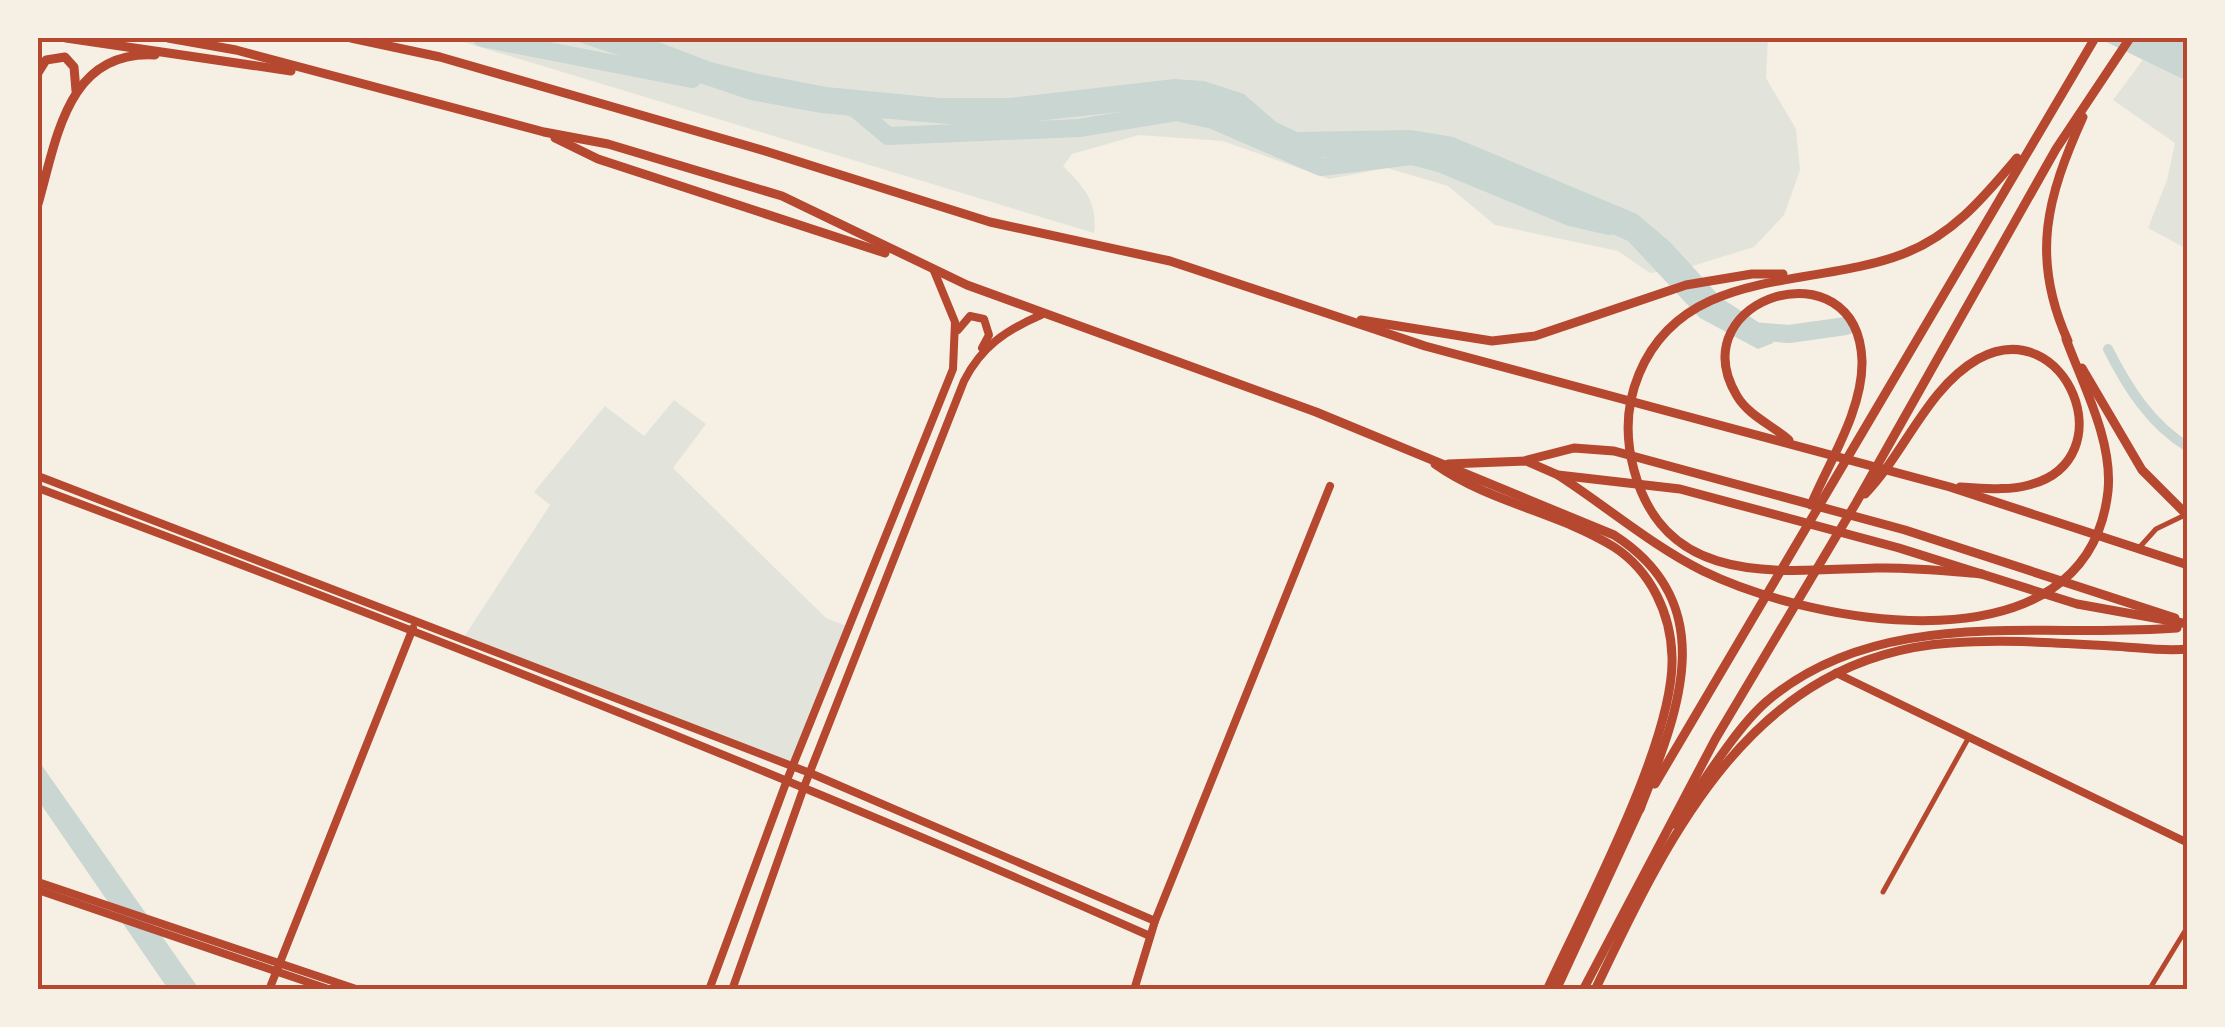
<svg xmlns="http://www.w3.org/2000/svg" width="2225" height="1027" font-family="'Alegreya Sans',sans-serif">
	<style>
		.green { fill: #e2e4dc }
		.water { fill: #c9d6d2 }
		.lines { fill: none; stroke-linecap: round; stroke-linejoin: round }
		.canal { stroke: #c9d6d2; stroke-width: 10 }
		.river { stroke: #c9d6d2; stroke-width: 18 }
		.minor { stroke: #b5482f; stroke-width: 5 }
		.tertiary { stroke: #b5482f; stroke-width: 8 }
		.secondary { stroke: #b5482f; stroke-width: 8 }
		.primary { stroke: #b5482f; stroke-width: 9 }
		.trunk { stroke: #b5482f; stroke-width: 9 }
		.neatline { fill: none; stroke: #b5482f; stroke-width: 4 }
	</style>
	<rect width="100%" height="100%" fill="#f6efe4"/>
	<g class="green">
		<path d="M450,38H1768L1766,78L1796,129L1800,170L1784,215L1754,247L1686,268L1650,273L1618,251L1495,225L1448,186L1387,168L1329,179L1223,141L1139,135L1072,154L1063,166C1084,187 1098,202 1094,233Z"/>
		<polygon points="2154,45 2187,59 2187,249 2148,228 2167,180 2175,143 2113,100"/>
		<polygon points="674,400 706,424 673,468 826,618 850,627 793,766 464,637 550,505 534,492 605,406 644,436"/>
	</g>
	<g class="water">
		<polygon points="567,38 648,38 711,62 759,74 826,87 940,98 1010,98 1174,79 1204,81 1244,94 1276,122 1297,132 1411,130 1453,137 1637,214 1670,242 1721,298 1775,333 1773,343 1758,349 1700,318 1628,241 1468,169 1408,157 1285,157 1257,144 1218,112 1174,106 982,127 821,113 750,100"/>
		<polygon points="2098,38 2187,38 2187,81"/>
		<polygon points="38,760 199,989 168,989 38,800"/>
	</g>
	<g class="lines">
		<path class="canal" d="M2108,349C2127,387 2151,425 2188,447"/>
		<g class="river">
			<polyline points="482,38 692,79"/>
			<polyline points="846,106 856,109 888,136 1079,128 1176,112 1213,120 1321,167 1412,156 1439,163 1570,217 1609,226"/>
			<polyline points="1752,331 1789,334 1846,326"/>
		</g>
		<g class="minor">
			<polyline points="2138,549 2156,529 2185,515"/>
			<polyline points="1883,892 1969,737"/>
			<polyline points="2149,990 2188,926"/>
		</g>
		<g class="tertiary">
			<polyline points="38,476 810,773 1155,921"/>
			<path d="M38,488C412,628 784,774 1150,936"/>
			<polyline points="38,882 359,990"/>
			<polyline points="38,890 331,990"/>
			<polyline points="269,990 413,628"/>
			<polyline points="1134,990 1155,921 1330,486"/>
		</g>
		<g class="secondary">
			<polyline points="958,330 970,316 984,319 989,335 982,348"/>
			<polyline points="1836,673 2188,843"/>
			<polyline points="709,990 787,780 953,369 955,322 934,271"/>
			<path d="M732,990L804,787L964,381C981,347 1006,330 1041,315"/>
		</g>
		<g class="primary">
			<polyline points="38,73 46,60 65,57 74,67 76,91"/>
			<path d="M38,204C57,138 67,50 155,55"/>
			<path d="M1435,464C1490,503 1558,512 1614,547C1651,571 1671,614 1672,657C1675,740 1584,909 1547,990"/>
			<path d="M1595,990C1670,832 1754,656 1951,643C2005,639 2058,643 2111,646C2136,647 2163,652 2188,649"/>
		</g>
		<g class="trunk">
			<polyline points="66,38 291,71"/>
			<path d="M168,38L236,50L544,132L608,144L782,196L967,285L1316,412L1614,535C1723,605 1678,712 1640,809"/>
			<polyline points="351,38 440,57 765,151 990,222 1170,261 1425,346 1950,487 2188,565"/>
			<polyline points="555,138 598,159 885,253"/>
			<polyline points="1361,320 1492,341 1535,336 1686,285 1752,274 1783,274"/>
			<path d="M2068,341C2030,257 2047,197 2083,117"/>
			<polyline points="2082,368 2142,470 2188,516"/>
			<path d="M1789,440C1772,425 1749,416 1737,396C1678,297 1858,242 1862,361C1863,410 1829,462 1811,505"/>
			<polyline points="1527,460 1574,448 1614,451 1905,530 2175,618"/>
			<polyline points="1448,464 1526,461 1558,475 1680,489 1899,548 2077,604 2188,624"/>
			<path d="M1558,475C1606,506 1651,545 1703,571C1814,625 2088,675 2108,491C2113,441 2083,385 2066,339"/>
			<path d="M1865,494C1905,453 1927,388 1978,359C2066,311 2127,460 2029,485C2007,491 1983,488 1960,487"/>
			<path d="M1982,574C1947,571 1911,567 1876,568C1782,570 1666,590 1634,470C1625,437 1626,405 1639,374C1684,265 1812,289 1903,254C1953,235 1984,197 2017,158"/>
			<polyline points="1655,784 2095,38"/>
			<path d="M1674,824C1699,789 1735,729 1766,702C1881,604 2040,639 2177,628"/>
			<polyline points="1556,990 1641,806"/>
			<polyline points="1583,990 1716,738 1856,503 2056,149 2130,38"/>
		</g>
	</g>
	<rect width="2225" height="1027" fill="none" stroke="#f6efe4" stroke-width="80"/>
	<rect x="40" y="40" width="2145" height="947" class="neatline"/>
</svg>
